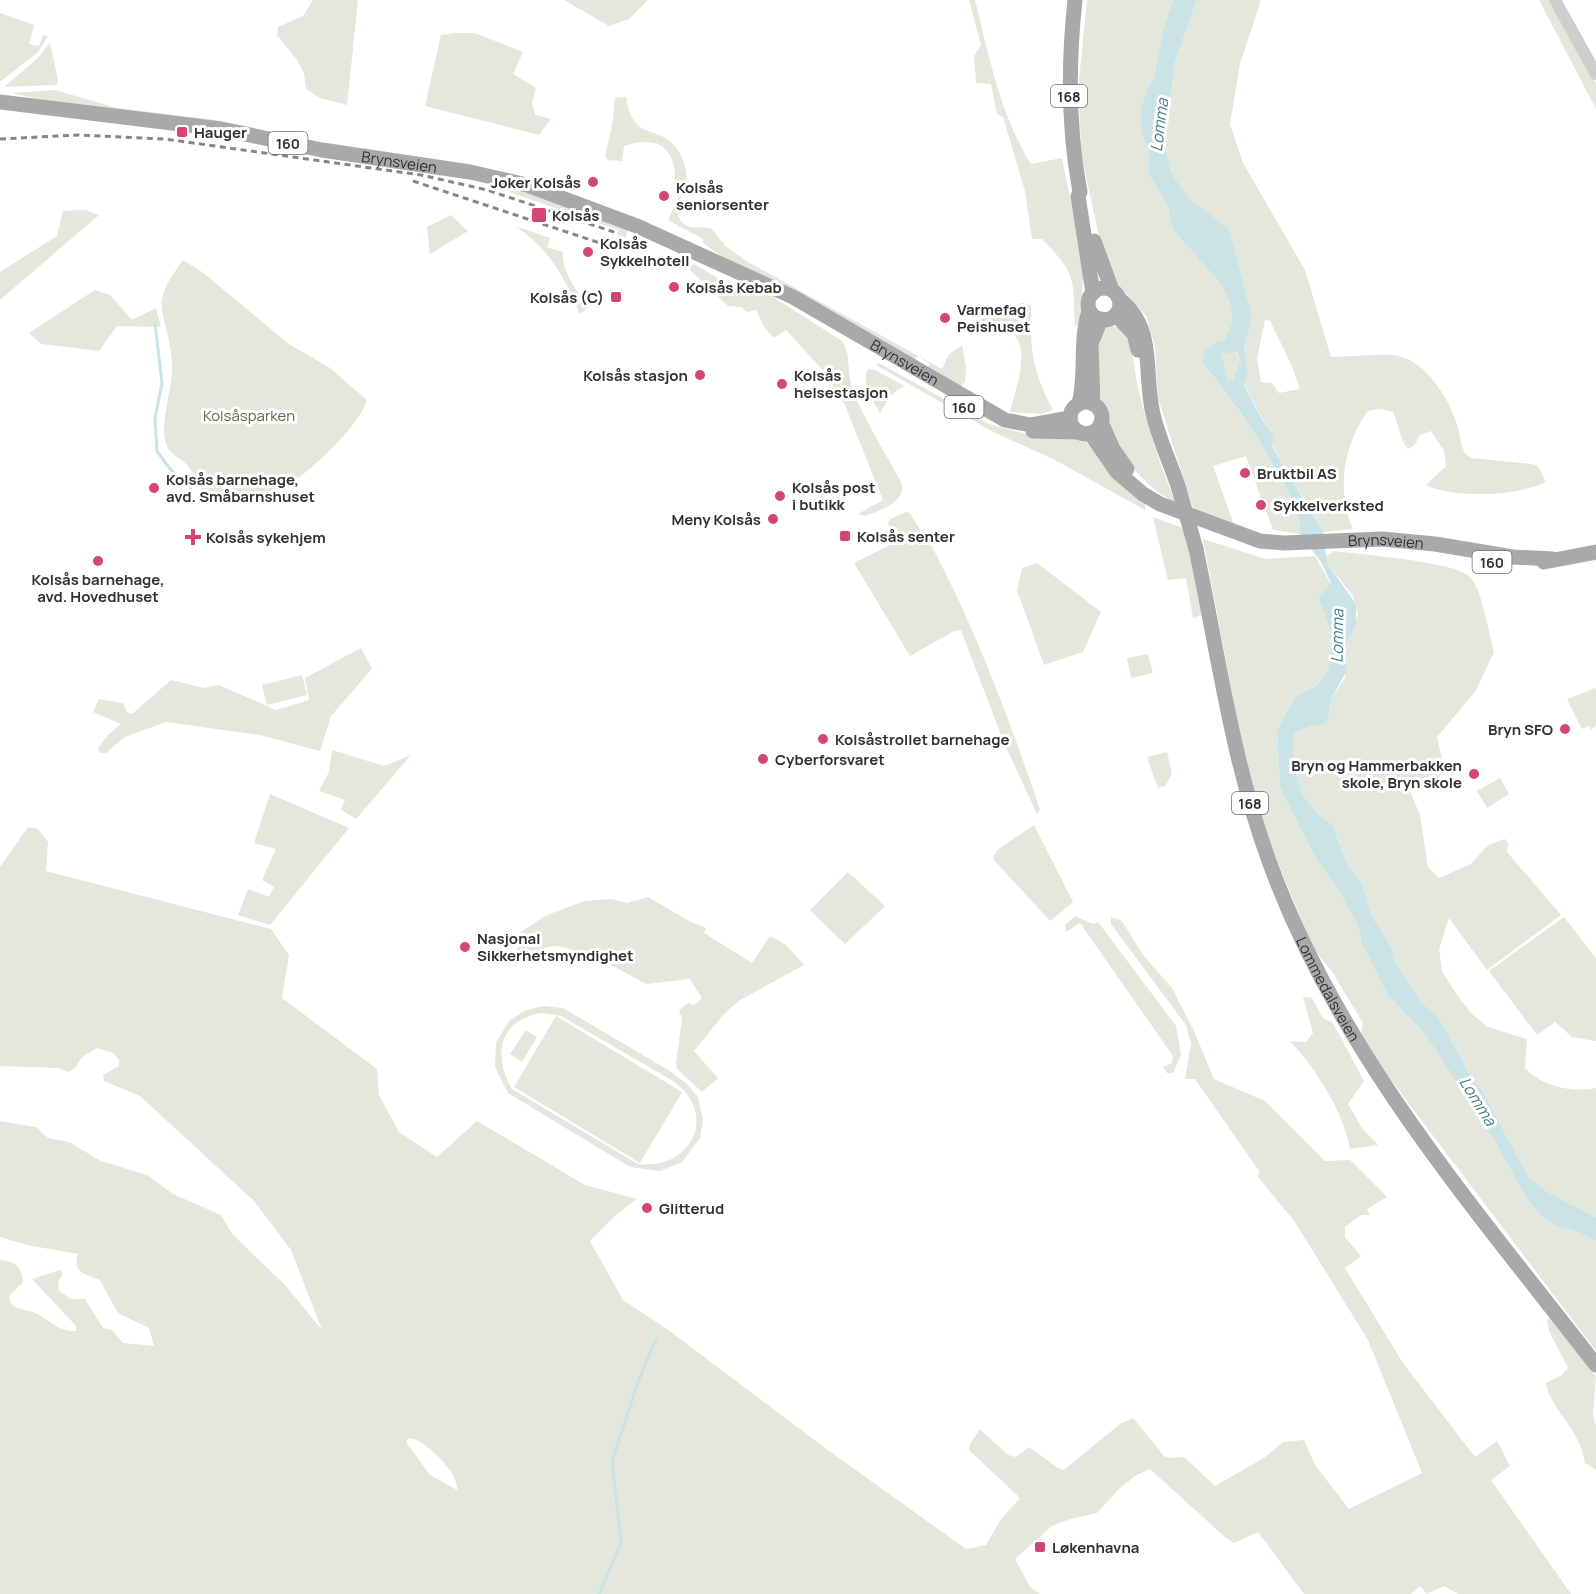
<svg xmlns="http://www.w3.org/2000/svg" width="1596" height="1594" font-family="Manrope,sans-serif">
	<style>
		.green { fill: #e4e7db; fill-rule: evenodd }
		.water { fill: #cae3e6; fill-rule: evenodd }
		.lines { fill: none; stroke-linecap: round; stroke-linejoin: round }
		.stream { stroke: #cae3e6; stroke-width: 3 }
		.minor { stroke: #cecece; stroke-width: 12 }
		.major { stroke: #a9a9a9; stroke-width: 15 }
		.rail { stroke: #868686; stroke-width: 3; stroke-dasharray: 6 4.5; stroke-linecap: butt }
		.major-bridge { stroke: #a9a9a9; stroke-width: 15 }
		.poi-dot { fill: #d64578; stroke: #fff; stroke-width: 2 }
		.labels { text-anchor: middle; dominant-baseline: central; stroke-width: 6; stroke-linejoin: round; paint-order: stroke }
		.shield { fill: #fff; stroke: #6f6f6f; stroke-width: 1.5 }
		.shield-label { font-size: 14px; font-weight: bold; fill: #313131 }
		.poi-label { font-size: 15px; font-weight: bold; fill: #313131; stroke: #fff; text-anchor: start }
		.street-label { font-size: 15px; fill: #313131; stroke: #fff }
		.park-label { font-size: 15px; fill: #5f6942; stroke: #fff }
		.water-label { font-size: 16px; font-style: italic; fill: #437f87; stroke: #fff }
	</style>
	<rect width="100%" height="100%" fill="#fff"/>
	<g class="green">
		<polygon points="313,0 358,0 347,105 320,98 306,89 304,73 297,60 277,35 278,27 303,16"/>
		<polygon points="564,0 648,0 629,19 609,26"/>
		<path d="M969,0H975C989,56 1000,114 1031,164L1062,158L1084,266L1080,322L1075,327C1073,278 1077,275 1042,239H1032L1025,191L1003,117L997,114L991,84L976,83L974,56L981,45Z"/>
		<path d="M1087,0H1173L1163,29L1154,78L1148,86L1142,134L1149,152V175L1168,207L1173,230L1222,285L1231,306L1232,322L1225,340L1203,364C1226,391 1307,500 1300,534L1273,530L1246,456L1213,466L1235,528L1195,514L1158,398L1155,347L1146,316L1118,285L1099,237L1082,157L1078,90Z"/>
		<path d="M1197,0H1261L1240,64L1230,124L1243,163L1305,270L1331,357C1351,357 1373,354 1393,355C1422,358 1444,391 1454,416C1459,427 1460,441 1464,452L1471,458L1531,464L1538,466L1546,482C1518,496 1454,499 1426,485L1446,466L1444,451L1431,431L1420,435L1414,446L1408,449C1401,443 1398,422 1393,412L1380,409L1368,411C1343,445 1336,491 1353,529L1323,532L1272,445L1264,422L1244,384L1248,375L1244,348L1250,328L1248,300L1229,229L1188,199L1171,172L1159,132V127L1170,102L1175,61ZM1265,320L1270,321L1291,364L1300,389L1279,393L1272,383L1261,382L1257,359Z"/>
		<polygon points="1539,0 1550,0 1591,72 1596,83 1596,109"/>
		<polygon points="0,13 34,25 29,44 39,46 43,35 48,36 38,52 0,82"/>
		<polygon points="455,33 475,33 523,52 513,74 536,88 532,103 535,115 551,119 539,135 425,106 441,35"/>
		<polygon points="50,43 58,80 56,85 4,87 38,58"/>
		<polygon points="55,90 117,108 215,120 255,128 42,100 12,93"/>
		<path d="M626,97C633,142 656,124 675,146C682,154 688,170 686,181C684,192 670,214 684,224C692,230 702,226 711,228L725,246L748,262L942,369L949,354L962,345L966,367L965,382L959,387L926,369L930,364L918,356L913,363L725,259L703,243V239L668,220L683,188L675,181C676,147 657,135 624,146L622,161L608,160L605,156L612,126L615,98Z"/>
		<polygon points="511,186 628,230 625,239 617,234 619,230 509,192"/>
		<polygon points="85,210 99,215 0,300 0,272 57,236 63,211"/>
		<polygon points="451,215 468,231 430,254 427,227"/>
		<path d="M515,226L550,238L547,247L563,252C561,271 578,293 589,307L580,314C563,275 551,251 515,226Z"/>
		<path d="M183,260L202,272L289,344L330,368L367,400C360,426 304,478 279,491C266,498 249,499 235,500C227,500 214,502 208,497C199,490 196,475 188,466C181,458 169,454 166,444C159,421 174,387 172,362C168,309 146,310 183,260Z"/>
		<path d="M694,264L748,296L751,289L770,295L842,341C851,353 847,375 853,391C866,423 886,453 902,484C904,504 881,509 866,516L858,514L883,500L844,403L827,375L786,330L774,338L765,328L756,310L747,312L741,307L728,306L688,268Z"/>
		<polygon points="95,290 110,295 132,320 156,308 161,327 117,326 99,351 41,344 29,333"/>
		<path d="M1022,303L1031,305C1030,350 1032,370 1053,410L1042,414L1010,412C1016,385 1035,344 1005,327C994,322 989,320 979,326L983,315L989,308H1005Z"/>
		<path d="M1109,325L1123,329C1135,351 1133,368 1139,392C1148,429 1161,468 1176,503C1132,481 1107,435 1099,387C1097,375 1095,361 1097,350C1098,342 1102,334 1104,327Z"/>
		<polygon points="1225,351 1235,351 1241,361 1235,381 1228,381 1220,353"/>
		<polygon points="879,363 989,424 1023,433 1077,438 1086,442 1145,504 1145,510 1053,459 993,432 876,365"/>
		<path d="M868,369L875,370L904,386L891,395L880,413C874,401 860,384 868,369Z"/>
		<path d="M906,512L910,513L920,530H923C972,619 1007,713 1040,809L1037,814L1004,743L961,630L954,631L910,656L854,563L896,542L888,523L890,519Z"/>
		<polygon points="1153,517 1185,529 1200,599 1201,615 1193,618 1186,578 1168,580"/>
		<polygon points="1203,539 1266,559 1315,556 1331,584 1318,598 1331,632 1329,669 1316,686 1295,697 1277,730 1280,788 1315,857 1339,891 1358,926 1362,944 1387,994 1425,1034 1494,1140 1528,1201 1543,1217 1557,1226 1578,1232 1596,1241 1596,1351 1360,1039 1363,1023 1333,973 1313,948 1269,841 1243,750"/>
		<path d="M1335,551C1361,555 1454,561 1470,577C1482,589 1489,635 1494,652L1475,692L1437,737L1445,773L1410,791L1420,815L1428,867L1439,878L1471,864L1488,845L1505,839L1508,843L1507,852L1561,915L1487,970L1449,918L1439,949L1442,971L1455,992L1470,1012L1488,1027L1527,1039L1525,1068C1541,1086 1572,1093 1596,1088V1217L1549,1193L1529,1178L1484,1094L1470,1075L1439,1018L1421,1002L1396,964L1392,948L1370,916L1362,884L1348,866L1332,824L1316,813L1301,792L1293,763V732L1328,720L1332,697L1345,678V647L1358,614L1353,596L1327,563L1326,556Z"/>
		<polygon points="1037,563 1101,612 1083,652 1044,665 1017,590 1022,568"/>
		<polygon points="361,648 372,669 331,716 320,751 260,735 166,722 125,737 106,753 100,753 98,749 106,737 121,724 93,712 99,699 123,703 127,712 132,714 171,680 203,688 219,685 276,710 309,700 305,678"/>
		<polygon points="1148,654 1153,673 1131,678 1127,658"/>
		<polygon points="302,675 307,695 267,705 262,685"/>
		<polygon points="1596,688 1596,726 1591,730 1589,726 1582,729 1567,699"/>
		<polygon points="332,750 384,766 411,755 356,819 341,810 345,800 319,791 329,772"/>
		<polygon points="1167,752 1172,774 1165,786 1158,788 1147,757"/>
		<polygon points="1500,778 1509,794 1487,808 1477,791"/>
		<polygon points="270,794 349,828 270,925 238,915 248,889 269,897 274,887 262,880 276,849 254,843"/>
		<polygon points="1034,825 1073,902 1050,921 993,859 997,850"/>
		<path d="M28,827L38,829L48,842L46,871L271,929L289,955L282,998L377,1069L379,1095L399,1132L437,1157L477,1121L585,1185L637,1199L617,1214L590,1241L623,1300L667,1329L825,1448L966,1549L986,1545L1001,1519L1020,1498L969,1450L970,1444L980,1429L1008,1455L1016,1457L1029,1447L1058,1468L1064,1470L1120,1424L1133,1418L1164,1456L1170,1458L1184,1457L1215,1486L1264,1458L1283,1442L1304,1440L1315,1465L1349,1509L1422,1473L1368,1340L1295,1222L1258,1177L1259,1171L1195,1079H1185L1191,1044L1186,1025L1111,924V917L1121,920L1144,956L1172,988L1194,1031L1214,1079L1265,1101L1325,1161L1350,1160L1387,1197L1367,1209L1370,1215H1361L1345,1227V1237L1361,1256L1345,1268L1403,1363L1475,1457L1497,1441L1510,1466L1491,1480L1571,1594H1458L1444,1586L1427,1594L1420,1586L1411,1594H1304L1258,1532L1234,1543L1226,1538L1150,1469L1135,1476L1120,1488L1097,1513L1070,1519L1052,1526L1015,1559L1030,1587L1040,1594H0V1260C14,1260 22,1267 23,1282L9,1296L11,1304C19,1311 29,1309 37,1314C51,1321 59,1332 76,1331V1326L32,1279L60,1270L63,1274L58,1282L59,1291L71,1299H85L103,1328L112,1330L123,1343L154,1346L149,1328L118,1313L99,1279C84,1275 72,1271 78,1254L27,1245L0,1237V1121L36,1127L48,1138L69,1142L101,1161L147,1175L173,1194L221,1215L232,1234L286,1286L322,1330L291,1250L254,1201L140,1096L104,1081L103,1075L119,1066V1060L113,1053L97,1048L82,1057L75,1068L68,1072L58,1068L0,1066V867ZM409,1438C424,1438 460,1474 457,1490L430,1475L406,1442Z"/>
		<polygon points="848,872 885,906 845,944 810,910"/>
		<polygon points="648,897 691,922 706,928 704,933 752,963 770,936 786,945 804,965 740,1000 724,1014 694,1051 718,1078 702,1092 677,1069 676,1063 682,1019 679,1010 688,1003 694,1005 702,998 690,979 646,984 600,959 559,946 547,947 533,955 526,963 517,957 518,934 545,916 584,901 612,899 627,903"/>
		<polygon points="1075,916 1093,924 1098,922 1176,1026 1181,1055 1173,1073 1167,1073 1163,1067 1172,1063 1173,1056 1080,923 1066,932 1065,925"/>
		<polygon points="1564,917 1596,958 1596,1041 1572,1037 1555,1022 1537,1035 1489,971"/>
		<path d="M1303,997L1312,998L1323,1018L1333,1023L1364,1081L1348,1104L1362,1128L1378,1145L1350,1149C1343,1111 1317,1070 1290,1041L1306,1042L1313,1033Z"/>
		<path d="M542,1006L563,1008L670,1071L688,1085L698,1097L703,1120L700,1138L682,1162L660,1171L630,1167L508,1093L495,1067L496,1043L509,1021L524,1011ZM541,1013L561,1016L673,1081C719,1113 692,1171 638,1164L512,1089C493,1055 498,1021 541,1013Z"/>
		<polygon points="556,1016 682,1092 640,1163 514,1087"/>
		<polygon points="526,1030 537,1037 522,1062 510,1054"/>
		<path d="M1551,1318L1596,1376L1593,1414L1596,1427V1470L1585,1463C1581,1429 1550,1410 1546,1383L1562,1375L1568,1368L1549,1331L1547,1320Z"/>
	</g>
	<path class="water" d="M1173,0H1197L1175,61L1170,102L1159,127L1171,172L1188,198L1229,229L1251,312L1250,328L1244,348L1248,375L1244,385L1266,427L1274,435L1272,446L1323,532L1327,563L1356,604V624L1345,647L1346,672L1332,697L1328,720L1321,725H1313L1293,733V763L1301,792L1316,813L1332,824L1348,866L1362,884L1371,916L1392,948L1396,964L1421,1002L1439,1018L1470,1075L1484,1094L1529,1178L1549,1193L1596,1217V1241L1578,1232L1557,1226L1543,1217L1528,1201L1494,1140L1425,1034L1387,994L1362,944L1358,926L1339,891L1315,857L1280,788L1277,730L1295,697L1316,686L1329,669L1331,632L1318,598L1331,583L1321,562L1300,534C1306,500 1227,391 1203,364L1204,352L1218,341L1225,340L1232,322L1231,306L1222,285L1173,230L1168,207L1149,175V152L1142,134L1141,110L1148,86L1154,78L1163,29ZM1225,351L1228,354L1236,351L1241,361L1234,376L1235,381H1228L1221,353Z"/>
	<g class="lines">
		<g class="stream">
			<polyline points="155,324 162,383 155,418 157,451 170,469 191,488"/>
			<polyline points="599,1594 621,1543 612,1461 638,1382 656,1339"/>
		</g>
		<polyline class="minor" points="1555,0 1596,74"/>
		<g class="major">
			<path d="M1075,0C1068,65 1068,128 1080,192L1078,196L1093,293"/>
			<path id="s1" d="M0,102L221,129L322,150L470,172L527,185L637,226L793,297L1005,420L1031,425L1070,418"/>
			<polyline points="1094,241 1112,290"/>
			<circle cx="1104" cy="304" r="16"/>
			<path d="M1119,299C1157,328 1143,373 1153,414C1159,440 1171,464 1179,489"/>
			<polyline points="1116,315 1134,334 1138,350"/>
			<circle cx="1086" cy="418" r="16"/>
			<path d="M1079,404C1087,373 1079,342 1089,311"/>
			<polyline points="1093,404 1091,344 1101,319"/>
			<polyline points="1101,422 1113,449 1127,469"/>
			<polyline points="1033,431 1080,432"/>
			<path id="s2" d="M1090,433L1117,472L1143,494L1160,504L1260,541L1284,543L1382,539L1435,544L1513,557L1553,559"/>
			<path id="s3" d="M1196,549C1218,653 1232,760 1269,861C1338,1052 1473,1206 1596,1365"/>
			<polyline points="1544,562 1596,552"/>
		</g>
		<g class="rail">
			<polyline points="0,139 78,135 165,139 421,175 487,190 617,233"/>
			<polyline points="413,181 612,247"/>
		</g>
		<polyline class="major-bridge" points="1179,489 1196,549"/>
	</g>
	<g class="poi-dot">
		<rect x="176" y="126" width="12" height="12" rx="3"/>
		<circle cx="593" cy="182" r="6"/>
		<circle cx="664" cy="196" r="6"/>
		<rect x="531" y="207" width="16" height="16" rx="3"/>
		<circle cx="588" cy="252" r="6"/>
		<circle cx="674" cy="287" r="6"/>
		<rect x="610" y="291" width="12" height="12" rx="3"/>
		<circle cx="945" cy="318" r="6"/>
		<circle cx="700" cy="375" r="6"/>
		<circle cx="782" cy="384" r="6"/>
		<circle cx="1245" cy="473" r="6"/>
		<circle cx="154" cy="488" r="6"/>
		<circle cx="780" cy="496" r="6"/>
		<circle cx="1261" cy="505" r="6"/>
		<circle cx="773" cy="519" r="6"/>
		<rect x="839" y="530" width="12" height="12" rx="3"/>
		<path d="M190 528h6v6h6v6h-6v6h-6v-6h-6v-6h6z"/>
		<circle cx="98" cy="561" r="6"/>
		<circle cx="1565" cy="729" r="6"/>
		<circle cx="823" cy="739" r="6"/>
		<circle cx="763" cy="759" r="6"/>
		<circle cx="1474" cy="774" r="6"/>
		<circle cx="465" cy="947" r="6"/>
		<circle cx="647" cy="1208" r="6"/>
		<rect x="1034" y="1541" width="12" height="12" rx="3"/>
	</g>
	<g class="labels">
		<g class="shield">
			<rect x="1051" y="85" width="36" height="22" rx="4.5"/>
			<rect x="268.5" y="132" width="39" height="22" rx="4.5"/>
			<rect x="944.5" y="396" width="39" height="22" rx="4.5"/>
			<rect x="1472.5" y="551" width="39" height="22" rx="4.5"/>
			<rect x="1232" y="792" width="36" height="22" rx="4.5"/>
		</g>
		<g class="shield-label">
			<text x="1069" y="96">168</text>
			<text x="288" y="143">160</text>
			<text x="964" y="407">160</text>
			<text x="1492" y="562">160</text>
			<text x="1250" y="803">168</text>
		</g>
		<g class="poi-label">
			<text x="194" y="132">Hauger</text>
			<text x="581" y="182" text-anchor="end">Joker Kolsås</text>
			<text x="676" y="187">Kolsås<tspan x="676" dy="17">seniorsenter</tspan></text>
			<text x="552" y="215">Kolsås</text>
			<text x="600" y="243">Kolsås<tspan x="600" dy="17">Sykkelhotell</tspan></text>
			<text x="686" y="287">Kolsås Kebab</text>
			<text x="604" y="297" text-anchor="end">Kolsås (C)</text>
			<text x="957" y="309">Varmefag<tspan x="957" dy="17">Peishuset</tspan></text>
			<text x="688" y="375" text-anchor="end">Kolsås stasjon</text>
			<text x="794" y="375">Kolsås<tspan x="794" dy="17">helsestasjon</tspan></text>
			<text x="1257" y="473">Bruktbil AS</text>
			<text x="166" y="479">Kolsås barnehage,<tspan x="166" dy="17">avd. Småbarnshuset</tspan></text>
			<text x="792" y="487">Kolsås post<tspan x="792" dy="17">i butikk</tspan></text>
			<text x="1273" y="505">Sykkelverksted</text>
			<text x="761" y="519" text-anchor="end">Meny Kolsås</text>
			<text x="857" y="536">Kolsås senter</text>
			<text x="206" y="537">Kolsås sykehjem</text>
			<text x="98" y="579" text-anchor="middle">Kolsås barnehage,<tspan x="98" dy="17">avd. Hovedhuset</tspan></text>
			<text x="1553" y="729" text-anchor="end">Bryn SFO</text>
			<text x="835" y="739">Kolsåstrollet barnehage</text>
			<text x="775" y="759">Cyberforsvaret</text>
			<text x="1462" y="765" text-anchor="end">Bryn og Hammerbakken<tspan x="1462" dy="17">skole, Bryn skole</tspan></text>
			<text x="477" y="938">Nasjonal<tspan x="477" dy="17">Sikkerhetsmyndighet</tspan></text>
			<text x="659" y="1208">Glitterud</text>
			<text x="1052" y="1547">Løkenhavna</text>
		</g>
		<g class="street-label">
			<text stroke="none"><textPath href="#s1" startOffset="404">Brynsveien</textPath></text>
			<text stroke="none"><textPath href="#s1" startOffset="952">Brynsveien</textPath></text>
			<text stroke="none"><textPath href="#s2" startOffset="334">Brynsveien</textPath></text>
			<text stroke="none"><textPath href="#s3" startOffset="462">Lommedalsveien</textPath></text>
		</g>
		<g class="park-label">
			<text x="249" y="415">Kolsåsparken</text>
		</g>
		<g class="water-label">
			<text transform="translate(1159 125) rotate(-83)">Lomma</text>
			<text transform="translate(1337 636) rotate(-89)">Lomma</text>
			<text transform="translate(1478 1101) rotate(58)">Lomma</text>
		</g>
	</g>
</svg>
